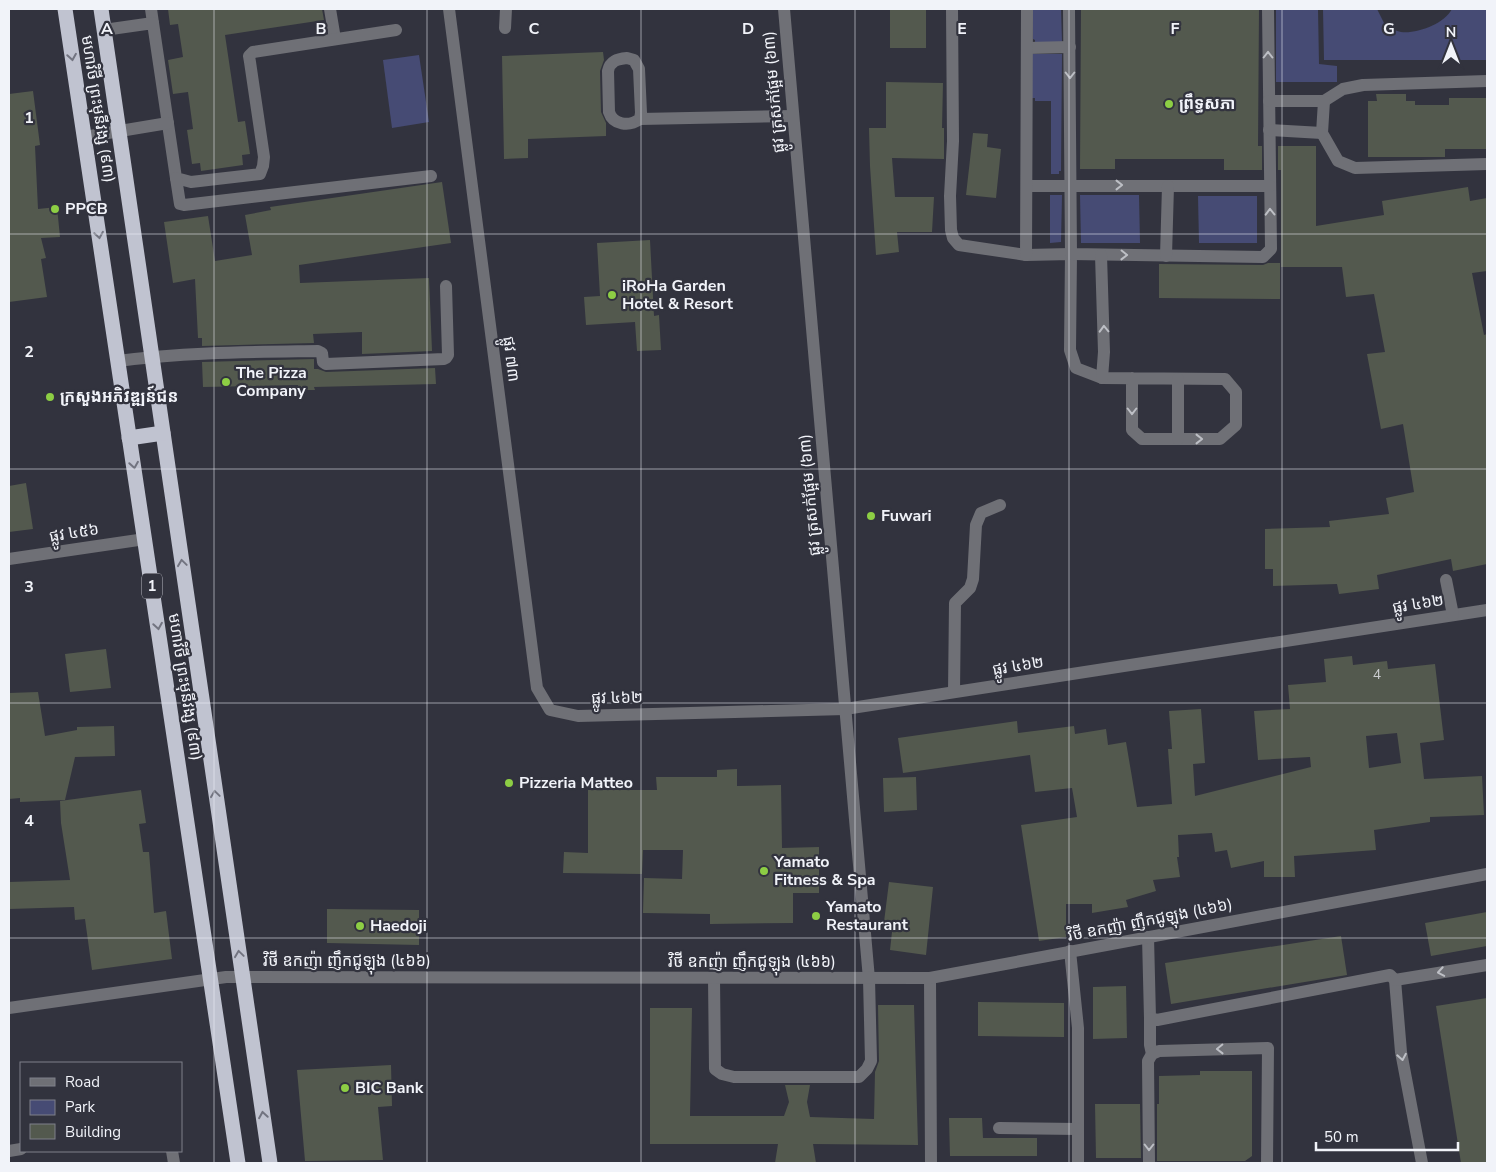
<svg xmlns="http://www.w3.org/2000/svg" width="1496" height="1172" font-family="'Nunito Sans','Noto Sans Khmer',sans-serif">
	<style>
		.green { fill: #464b74 }
		.building { fill: #53594e; fill-rule: evenodd }
		.lines { fill: none; stroke-linecap: round; stroke-linejoin: round }
		.minor { stroke: #6f7076; stroke-width: 12 }
		.highway { stroke: #c0c3d0; stroke-width: 15 }
		.oneway { stroke: #bdbfc5 }
		.oneway2 { stroke: #727480 }
		.grid { fill: none; stroke: #f1f3f9; stroke-width: 1; stroke-opacity: 0.55 }
		.poi-dot { fill: #8dce44; stroke: #32333e; stroke-width: 2 }
		.labels { text-anchor: middle; dominant-baseline: central; stroke-width: 4.5; stroke-linejoin: round; paint-order: stroke }
		.number-label { font-size: 14px; fill: #caccce }
		.shield { fill: #32333e; stroke: #b8b9c1; stroke-width: 1 }
		.shield-label { font-size: 15px; font-weight: bold; fill: #f1f3f9 }
		.street-label { font-size: 16px; fill: #f1f3f9; stroke: #32333e }
		.poi-label { font-size: 16px; font-weight: bold; fill: #f1f3f9; stroke: #32333e; text-anchor: start }
		.grid-label { font-size: 16px; text-anchor: middle; font-weight: bold; fill: #f1f3f9; stroke: #32333e; stroke-width: 4.5; stroke-linejoin: round; paint-order: stroke }
	</style>
	<rect width="100%" height="100%" fill="#32333e"/>
	<g class="green">
		<polygon points="1032,9 1061,9 1062,42 1035,43 1035,40 1033,39"/>
		<polygon points="1276,9 1318,9 1319,64 1337,66 1337,82 1276,82"/>
		<path d="M1323,9H1377L1386,27C1391,28 1396,31 1401,32C1417,34 1444,24 1452,9H1487V60H1324Z"/>
		<polygon points="1032,54 1062,54 1061,171 1059,171 1059,174 1051,174 1051,101 1035,101 1035,98 1032,98"/>
		<polygon points="419,55 429,122 392,128 383,60"/>
		<polygon points="1050,195 1062,195 1061,242 1050,243"/>
		<polygon points="1080,195 1139,195 1140,243 1081,243"/>
		<polygon points="1198,196 1257,196 1257,243 1199,243"/>
	</g>
	<g class="building">
		<polygon points="168,9 322,9 324,20 225,35 238,122 245,121 250,154 242,155 243,165 201,171 200,163 192,164 187,130 193,129 188,92 173,94 168,60 183,57 178,24 170,25"/>
		<rect x="890" y="9" width="36" height="39"/>
		<polygon points="1081,9 1259,9 1258,146 1262,146 1262,170 1224,170 1224,159 1115,159 1115,169 1080,169"/>
		<polygon points="603,52 604,60 600,71 601,112 606,123 606,136 528,139 528,158 504,159 502,56"/>
		<polygon points="886,82 943,83 942,128 944,128 944,159 892,158 895,197 934,197 932,232 897,232 899,252 876,255 870,166 869,128 886,128"/>
		<polygon points="33,91 40,145 35,146 38,209 57,207 60,237 41,238 46,258 41,259 47,297 9,302 9,94"/>
		<polygon points="1376,94 1406,94 1406,101 1415,101 1415,105 1449,105 1449,98 1487,98 1487,149 1445,149 1445,157 1368,157 1368,101 1377,101"/>
		<polygon points="973,133 988,134 987,147 1001,149 996,198 966,195"/>
		<polygon points="1278,146 1316,146 1316,226 1384,215 1382,201 1468,187 1470,201 1487,198 1487,271 1472,273 1484,335 1487,334 1487,564 1453,571 1451,559 1377,575 1379,589 1339,594 1337,584 1273,586 1273,569 1265,569 1265,529 1330,527 1329,521 1389,514 1386,498 1414,492 1403,424 1381,429 1367,354 1385,352 1374,294 1346,297 1342,267 1281,267 1281,170 1278,170"/>
		<polygon points="442,182 451,243 299,265 300,283 429,278 432,351 362,354 362,332 313,334 314,343 202,346 202,338 198,338 195,279 173,283 164,222 208,216 215,261 252,255 245,215 271,210 270,207"/>
		<polygon points="650,240 654,316 659,315 661,350 637,351 635,322 586,325 584,297 600,296 597,243"/>
		<polygon points="1268,263 1280,263 1280,299 1159,298 1159,264 1263,265"/>
		<polygon points="314,359 314,369 318,369 326,372 435,368 436,384 314,387 315,390 298,390 298,385 203,387 202,362"/>
		<polygon points="26,483 33,529 9,532 9,486"/>
		<polygon points="106,649 111,688 70,692 65,654"/>
		<path d="M1352,656L1353,665L1387,661L1388,669L1435,664L1444,740L1420,743L1424,779L1482,776L1484,815L1430,817V822L1374,830L1376,850L1294,856L1295,877H1264V861L1231,868L1227,850L1215,852L1212,833L1178,835L1179,857H1177L1180,877L1153,880L1156,891L1126,900L1128,907L1092,913V904H1066V937L1039,941L1021,825L1077,817L1072,788L1035,792L1030,755L903,773L898,738L1017,721L1018,733L1074,726L1075,734L1106,729L1108,745L1126,742L1137,807L1172,804L1168,749H1172L1169,711L1201,709L1205,763L1193,764L1195,796L1311,767L1310,757L1258,760L1254,711L1290,709L1288,685L1326,682L1324,659ZM1397,733L1401,763L1369,768L1366,736Z"/>
		<polygon points="38,692 45,736 77,730 77,727 114,726 115,756 75,757 65,800 20,802 20,798 9,799 9,693"/>
		<polygon points="737,769 737,786 781,785 782,848 819,847 819,893 793,893 793,923 710,924 710,914 643,913 644,878 682,879 683,850 643,850 642,874 563,873 564,852 588,853 588,790 657,790 656,777 717,777 717,770"/>
		<polygon points="916,777 917,810 884,812 883,778"/>
		<polygon points="141,790 146,823 139,824 143,852 149,852 154,913 166,911 172,959 92,970 85,919 75,920 74,907 9,909 9,882 70,880 61,823 60,801"/>
		<polygon points="889,882 933,887 926,955 890,950 893,923 884,922"/>
		<polygon points="327,909 419,910 419,945 327,943"/>
		<polygon points="1487,912 1487,946 1431,956 1425,923"/>
		<polygon points="1341,936 1347,975 1171,1004 1165,963"/>
		<polygon points="1126,986 1127,1038 1093,1039 1093,987"/>
		<polygon points="1487,998 1487,1163 1461,1163 1436,1006"/>
		<polygon points="978,1002 1064,1003 1064,1037 978,1036"/>
		<polygon points="878,1005 914,1005 918,1145 813,1144 816,1163 775,1163 778,1144 650,1144 650,1008 692,1008 690,1116 784,1116 789,1102 785,1085 810,1085 807,1102 810,1117 874,1119 875,1072 879,1061"/>
		<polygon points="391,1065 392,1106 378,1107 383,1160 305,1161 297,1070"/>
		<polygon points="1200,1071 1252,1071 1252,1156 1245,1161 1157,1161 1157,1104 1159,1104 1159,1076 1200,1075"/>
		<polygon points="1095,1104 1140,1104 1141,1158 1096,1158"/>
		<polygon points="949,1118 982,1118 983,1138 1037,1138 1037,1156 950,1156"/>
	</g>
	<g class="lines">
		<g class="minor">
			<polyline points="151,9 153,23"/>
			<polyline points="330,9 335,39"/>
			<polyline points="449,9 537,688 550,710 578,716 845,709 1487,610"/>
			<polyline points="952,9 953,141 950,196 951,230 953,238 959,245 1026,255 1071,254 1070,350 1076,368 1102,378 1225,379 1236,392 1236,425 1220,439 1142,439 1132,430 1132,378"/>
			<polyline points="1069,9 1071,254 1263,257 1271,249 1268,9"/>
			<polyline points="505,28 506,9"/>
			<polyline points="104,30 153,23 176,178 191,182 260,174 263,166 264,157 250,62 249,56 253,52 396,30"/>
			<polyline points="1027,48 1070,47"/>
			<path d="M627,58L634,60L639,69L641,113L640,119C629,127 613,125 609,112L608,71C610,61 617,59 627,58Z"/>
			<polyline points="1269,101 1324,101 1343,89 1363,85 1487,81"/>
			<polyline points="1324,101 1322,133 1338,161 1355,168 1487,164"/>
			<polyline points="640,119 793,116"/>
			<polyline points="1269,130 1322,133"/>
			<polyline points="84,137 168,123"/>
			<polyline points="176,178 180,204 184,205 431,176"/>
			<polyline points="1027,186 1270,186"/>
			<polyline points="1026,255 1027,9"/>
			<polyline points="1101,255 1104,352 1102,378"/>
			<polyline points="1166,256 1168,186"/>
			<path d="M118,361C184,352 251,352 318,351L322,353L323,362L326,364L444,359L446,358L448,355L446,286"/>
			<polyline points="1178,379 1178,439"/>
			<polyline points="9,559 145,539"/>
			<polyline points="1446,580 1453,615"/>
			<polyline points="954,692 955,603 970,588 973,579 976,525 981,513 1000,505"/>
			<polyline points="1148,937 1150,1018 1157,1020 1390,975 1395,980 1401,1052 1422,1163"/>
			<polyline points="1070,951 1078,1028 1078,1163"/>
			<polyline points="714,978 715,1069 722,1074 734,1077 859,1077 867,1069 871,1061 869,979 784,9"/>
			<polyline points="930,978 931,1163"/>
			<polyline points="1395,980 1487,965"/>
			<polyline points="9,1008 226,977 930,978 1487,874"/>
			<polyline points="1150,1018 1150,1045 1152,1054"/>
			<polyline points="999,1128 1078,1129"/>
			<polyline points="9,1151 21,1149"/>
			<polyline points="172,1151 174,1163"/>
			<polyline points="1149,1163 1148,1061 1152,1054 1159,1051 1268,1048 1267,1163"/>
		</g>
		<g class="highway">
			<polyline points="65,9 238,1163"/>
			<polyline points="101,9 270,1163"/>
			<polyline points="129,438 163,433"/>
		</g>
	</g>
	<defs><path id="oneway-chevron" d="M-2-3.5L2.5 0L-2 3.5" fill="none" stroke-width="1.6" stroke-linecap="round" stroke-linejoin="round" transform="scale(1.25)"/></defs>
	<g class="oneway">
		<use href="#oneway-chevron" transform="translate(1268 55) rotate(-90)"/>
		<use href="#oneway-chevron" transform="translate(1070 75) rotate(90)"/>
		<use href="#oneway-chevron" transform="translate(1119 185)"/>
		<use href="#oneway-chevron" transform="translate(1270 212) rotate(-91)"/>
		<use href="#oneway-chevron" transform="translate(1124 255) rotate(1)"/>
		<use href="#oneway-chevron" transform="translate(1104 329) rotate(-92)"/>
		<use href="#oneway-chevron" transform="translate(1132 411) rotate(90)"/>
		<use href="#oneway-chevron" transform="translate(1199 439)"/>
		<use href="#oneway-chevron" transform="translate(1441 972) rotate(170)"/>
		<use href="#oneway-chevron" transform="translate(1220 1049) rotate(179)"/>
		<use href="#oneway-chevron" transform="translate(1402 1057) rotate(80)"/>
		<use href="#oneway-chevron" transform="translate(1149 1147) rotate(90)"/>
	</g>
	<g class="oneway2">
		<use href="#oneway-chevron" transform="translate(72 57) rotate(81)"/>
		<use href="#oneway-chevron" transform="translate(99 235) rotate(81)"/>
		<use href="#oneway-chevron" transform="translate(134 465) rotate(81)"/>
		<use href="#oneway-chevron" transform="translate(182 563) rotate(-98)"/>
		<use href="#oneway-chevron" transform="translate(158 626) rotate(81)"/>
		<use href="#oneway-chevron" transform="translate(215 794) rotate(-98)"/>
		<use href="#oneway-chevron" transform="translate(239 954) rotate(-98)"/>
		<use href="#oneway-chevron" transform="translate(263 1115) rotate(-99)"/>
	</g>
	<path class="grid" d="M214,9V1163M427,9V1163M641,9V1163M855,9V1163M1069,9V1163M1282,9V1163M9,234H1487M9,469H1487M9,703H1487M9,938H1487"/>
	<g class="poi-dot">
		<circle cx="1169" cy="104" r="5"/>
		<circle cx="55" cy="209" r="5"/>
		<circle cx="612" cy="295" r="5"/>
		<circle cx="226" cy="382" r="5"/>
		<circle cx="50" cy="397" r="5"/>
		<circle cx="871" cy="516" r="5"/>
		<circle cx="509" cy="783" r="5"/>
		<circle cx="764" cy="871" r="5"/>
		<circle cx="816" cy="916" r="5"/>
		<circle cx="360" cy="926" r="5"/>
		<circle cx="345" cy="1088" r="5"/>
	</g>
	<g class="labels">
		<g class="number-label">
			<text x="1377" y="674">4</text>
		</g>
		<rect class="shield" x="142" y="573.5" width="20" height="25" rx="4"/>
		<g class="shield-label">
			<text x="152" y="586">1</text>
		</g>
		<g class="street-label">
			<text transform="translate(774 92) rotate(-95)">ផ្លូវ ត្រសក់ផ្អែម (៦៣)</text>
			<text transform="translate(98 109) rotate(81)">មហាវិថី ព្រះមុនីវង្ស (៩៣)</text>
			<text transform="translate(511 359) rotate(83)">ផ្លូវ ៧៣</text>
			<text transform="translate(810 495) rotate(-95)">ផ្លូវ ត្រសក់ផ្អែម (៦៣)</text>
			<text transform="translate(74 533) rotate(-9)">ផ្លូវ ៤៥៦</text>
			<text transform="translate(1418 604) rotate(-9)">ផ្លូវ ៤៦២</text>
			<text transform="translate(1018 666) rotate(-9)">ផ្លូវ ៤៦២</text>
			<text transform="translate(185 687) rotate(81)">មហាវិថី ព្រះមុនីវង្ស (៩៣)</text>
			<text transform="translate(617 698) rotate(-1)">ផ្លូវ ៤៦២</text>
			<text transform="translate(1150 920) rotate(-11)">វិថី ឧកញ៉ា ញឹកជូឡុង (៤៦៦)</text>
			<text x="347" y="961">វិថី ឧកញ៉ា ញឹកជូឡុង (៤៦៦)</text>
			<text x="752" y="962">វិថី ឧកញ៉ា ញឹកជូឡុង (៤៦៦)</text>
		</g>
		<g class="poi-label">
			<text x="1179" y="104">ព្រឹទ្ធសភា</text>
			<text x="65" y="209">PPCB</text>
			<text x="622" y="286">iRoHa Garden<tspan x="622" dy="18">Hotel &amp; Resort</tspan></text>
			<text x="236" y="373">The Pizza<tspan x="236" dy="18">Company</tspan></text>
			<text x="60" y="397">ក្រសួងអភិវឌ្ឍន៍ជន</text>
			<text x="881" y="516">Fuwari</text>
			<text x="519" y="783">Pizzeria Matteo</text>
			<text x="774" y="862">Yamato<tspan x="774" dy="18">Fitness &amp; Spa</tspan></text>
			<text x="826" y="907">Yamato<tspan x="826" dy="18">Restaurant</tspan></text>
			<text x="370" y="926">Haedoji</text>
			<text x="355" y="1088">BIC Bank</text>
		</g>
	</g>
	<g class="grid-label">
		<text x="107" y="34">A</text>
		<text x="321" y="34">B</text>
		<text x="534" y="34">C</text>
		<text x="748" y="34">D</text>
		<text x="962" y="34">E</text>
		<text x="1175" y="34">F</text>
		<text x="1389" y="34">G</text>
		<text x="29" y="123">1</text>
		<text x="29" y="357">2</text>
		<text x="29" y="592">3</text>
		<text x="29" y="826">4</text>
	</g>
	<rect width="1496" height="1172" fill="none" stroke="#f1f3f9" stroke-width="20"/>
	<rect x="20" y="1062" width="162" height="90" fill="#32333e" stroke="#7e8089"/>
	<rect x="30" y="1078" width="25" height="8" fill="#6f7076" stroke="#7e8089"/>
	<text x="65" y="1087" font-size="15" fill="#f1f3f9">Road</text>
	<rect x="30" y="1100" width="25" height="15" fill="#464b74" stroke="#7e8089"/>
	<text x="65" y="1112" font-size="15" fill="#f1f3f9">Park</text>
	<rect x="30" y="1124" width="25" height="15" fill="#53594e" stroke="#7e8089"/>
	<text x="65" y="1137" font-size="15" fill="#f1f3f9">Building</text>
	<g transform="translate(1451 45)" stroke="#32333e" stroke-width="4" paint-order="stroke">
	<path d="M0-4L9 19L0 12L-9 19Z" fill="#f1f3f9"/>
	<text y="-8" font-size="14" font-weight="bold" text-anchor="middle" fill="#f1f3f9">N</text>
	</g>
	<path d="M1316 1142v8h142v-8" fill="none" stroke="#f1f3f9" stroke-width="2.5"/>
	<text x="1324" y="1142" font-size="15" fill="#f1f3f9" stroke="#32333e" stroke-width="4" paint-order="stroke">50 m</text>
</svg>
